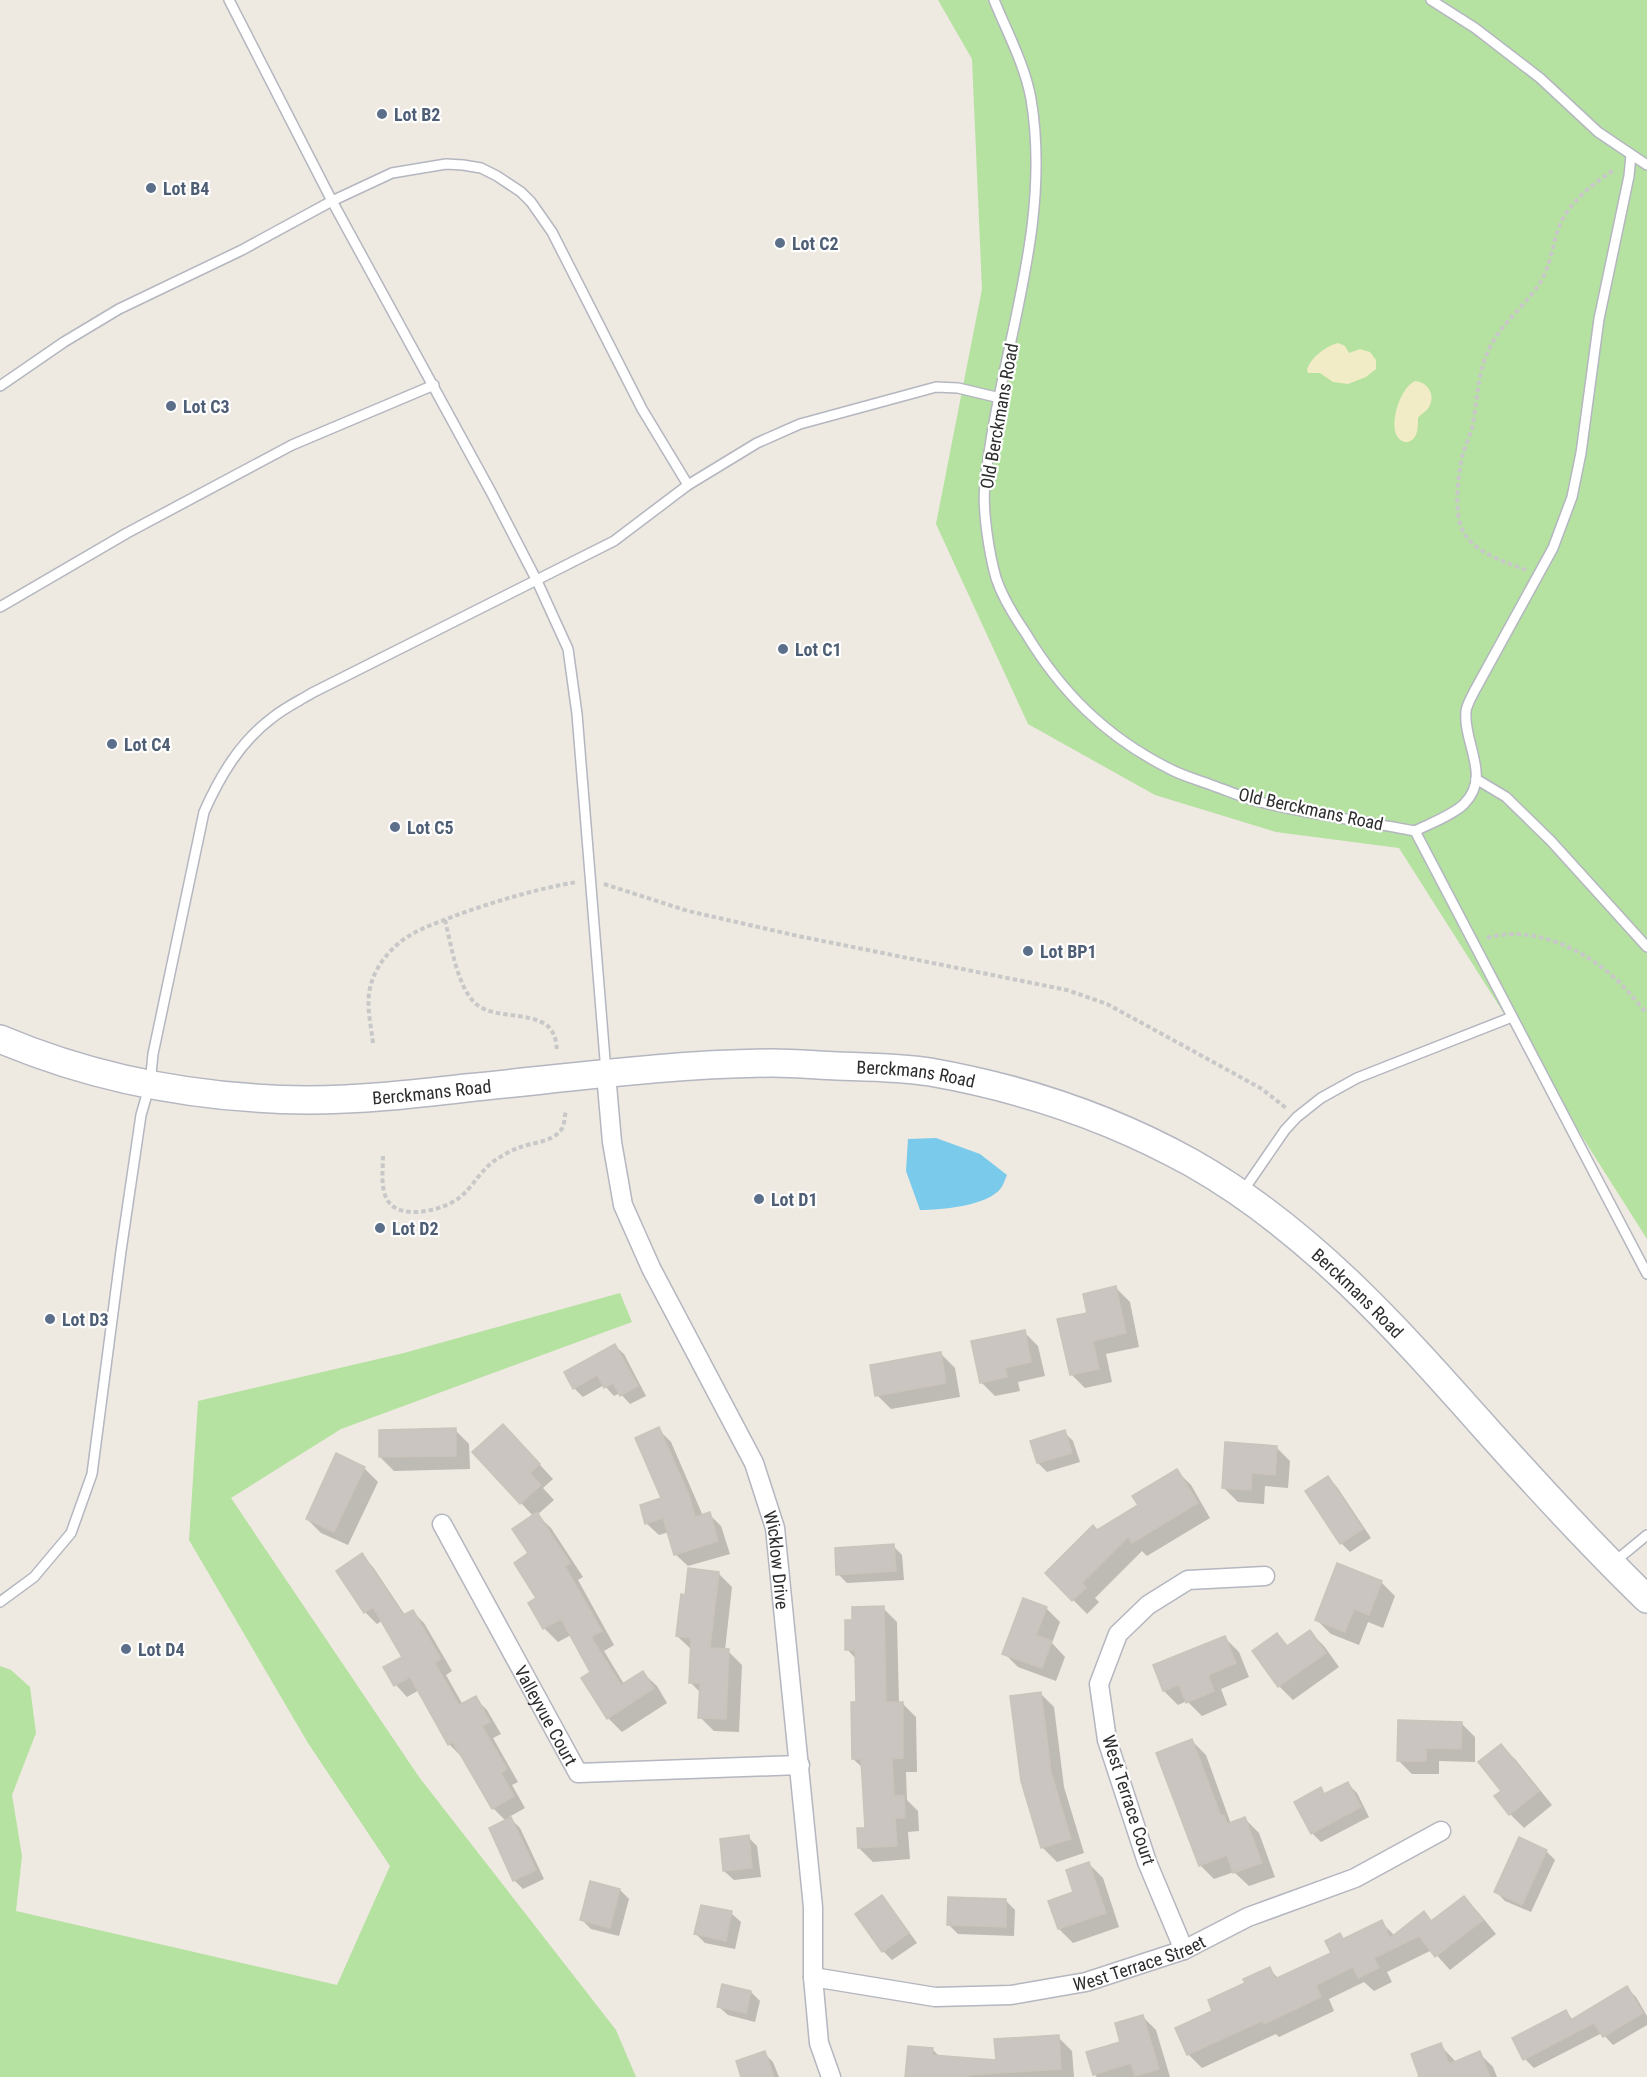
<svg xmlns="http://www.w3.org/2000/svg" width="1647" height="2077" font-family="'Roboto Condensed',sans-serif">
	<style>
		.green { fill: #b5e2a0 }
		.sand { fill: #f1ebc6 }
		.water { fill: #79caeb }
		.shadow { fill: #0003 }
		.building { fill: #cac5c0; stroke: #cac4ba; stroke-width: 1.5 }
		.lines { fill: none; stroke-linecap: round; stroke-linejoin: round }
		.service-casing { stroke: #b4b6c0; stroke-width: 12 }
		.minor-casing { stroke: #b4b6c0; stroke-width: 21 }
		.secondary-casing { stroke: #b4b6c0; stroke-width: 30 }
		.path { stroke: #c8c8c8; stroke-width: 4; stroke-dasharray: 4.5 3; stroke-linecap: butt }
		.service { stroke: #fff; stroke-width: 9 }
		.minor { stroke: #fff; stroke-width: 18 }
		.secondary { stroke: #fff; stroke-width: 27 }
		.service-dot { fill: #5c6f8a; stroke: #fff; stroke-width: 2 }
		.labels { text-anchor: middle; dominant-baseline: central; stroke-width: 4.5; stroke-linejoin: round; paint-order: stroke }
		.service-label { font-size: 18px; font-weight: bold; fill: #4e5e75; stroke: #fff; text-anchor: start }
		.street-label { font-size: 18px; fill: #2d2d2d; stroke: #fff }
	</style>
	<rect width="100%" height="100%" fill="#eee9e1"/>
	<g class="green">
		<polygon points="938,0 1647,0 1647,1239 1399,848 1276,832 1155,795 1028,724 936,524 982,289 972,59"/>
		<polygon points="620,1293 632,1322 341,1429 231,1498 419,1777 616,2030 636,2077 0,2077 0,1666 11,1670 30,1687 36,1733 12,1795 22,1856 16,1911 337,1985 390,1866 308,1743 189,1540 198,1401 404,1353"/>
	</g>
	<g class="sand">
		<path d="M1338,343L1345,346L1349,353L1360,349L1370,352L1376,360V369L1366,377L1348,384L1333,382L1320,373H1308L1307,370C1310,358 1326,346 1338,343Z"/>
		<path d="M1415,381C1428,382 1436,395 1429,407C1426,412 1421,414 1418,418C1418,423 1418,428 1417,432C1414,443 1403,446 1397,436C1389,422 1401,387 1415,381Z"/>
	</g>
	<path class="water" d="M936,1138L980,1154L1007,1175C1005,1179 1004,1184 1001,1188C988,1206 941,1210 920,1210L906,1171L908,1139Z"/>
	<g class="shadow">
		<polygon points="1116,1288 1130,1302 1139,1347 1106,1354 1112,1382 1085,1388 1071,1374 1089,1314"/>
		<polygon points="1024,1332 1038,1346 1045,1376 1018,1382 1020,1391 995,1396 981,1382"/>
		<polygon points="614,1345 624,1354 646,1396 630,1404 620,1393 614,1396 604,1385 583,1397 574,1388"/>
		<polygon points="941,1354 955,1368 960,1397 891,1409 877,1395"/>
		<polygon points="658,1429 671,1442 703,1516 709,1514 721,1526 730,1554 688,1566 675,1554 669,1532 659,1535 646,1523 663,1499"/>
		<polygon points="455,1430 469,1444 470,1469 394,1471 380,1457"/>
		<polygon points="1064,1432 1073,1441 1080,1462 1047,1472 1038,1463"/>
		<polygon points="517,1440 553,1479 543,1488 554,1500 537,1515 551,1528 583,1577 578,1580 614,1645 604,1651 624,1684 643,1673 657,1686 667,1703 622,1732 608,1718 592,1672 571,1635 558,1642 544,1628 530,1554 534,1517 474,1452"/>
		<polygon points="1276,1447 1290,1461 1288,1488 1265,1486 1264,1504 1238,1502 1224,1488"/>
		<polygon points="364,1468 378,1482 348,1545 321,1533 307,1519"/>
		<polygon points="1177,1471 1191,1485 1210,1518 1147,1556 1142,1551 1095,1598 1099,1602 1087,1614 1047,1573 1097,1532 1140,1506"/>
		<polygon points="1328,1478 1337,1487 1371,1538 1350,1552 1341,1543 1307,1491"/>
		<polygon points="893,1546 902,1555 904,1580 847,1583 838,1574"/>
		<polygon points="361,1555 373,1567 405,1615 412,1611 424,1623 452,1671 446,1675 463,1705 475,1698 487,1710 501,1734 493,1738 518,1782 512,1785 525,1808 509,1817 520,1828 544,1879 523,1889 514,1880 506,1821 493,1808 462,1755 461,1756 449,1744 419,1690 407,1697 396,1685 385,1668 404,1657 383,1620 377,1624 365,1612"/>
		<polygon points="718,1573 732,1587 725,1650 728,1651 742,1665 739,1732 714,1731 700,1717 701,1693 690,1682 692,1650 677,1636 686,1597"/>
		<polygon points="1381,1582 1395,1596 1383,1628 1368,1622 1359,1645 1331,1634 1317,1620"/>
		<polygon points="883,1608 897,1622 899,1703 902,1703 916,1717 917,1772 906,1772 907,1800 918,1811 919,1831 908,1832 910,1859 873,1862 859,1848 866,1829 863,1768 853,1759 857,1704 856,1659 847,1649 854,1621"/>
		<polygon points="1046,1608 1060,1622 1052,1643 1065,1657 1056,1681 1018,1667 1004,1653"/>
		<polygon points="1310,1632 1324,1646 1339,1667 1293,1700 1279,1686 1277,1635 1289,1647"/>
		<polygon points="1225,1638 1239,1652 1249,1677 1221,1689 1227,1705 1202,1716 1187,1701 1178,1705 1164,1691 1155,1666"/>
		<polygon points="1040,1693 1054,1707 1064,1787 1084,1853 1057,1862 1043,1848 1022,1781"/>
		<polygon points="1461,1723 1475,1737 1475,1762 1439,1761 1439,1774 1412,1774 1398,1760"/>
		<polygon points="1192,1741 1206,1755 1231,1824 1245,1819 1259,1833 1275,1877 1249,1886 1234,1872 1214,1879 1200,1865"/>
		<polygon points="1501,1746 1515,1759 1552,1805 1524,1828 1510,1814 1503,1791"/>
		<polygon points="1348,1784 1357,1793 1369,1817 1321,1842 1312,1833 1320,1789 1327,1795"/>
		<polygon points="748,1837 757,1846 761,1877 734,1880 724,1871"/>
		<polygon points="1546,1851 1555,1860 1531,1912 1505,1901 1496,1892"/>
		<polygon points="1089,1864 1103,1878 1119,1927 1073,1943 1059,1929"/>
		<polygon points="620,1890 629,1899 619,1936 591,1929 582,1920"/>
		<polygon points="881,1897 890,1906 917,1943 892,1960 883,1951 857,1915"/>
		<polygon points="1464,1898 1478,1912 1496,1934 1450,1970 1432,1950 1387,1972 1392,1982 1374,1991 1364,1982 1329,1999 1334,2011 1279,2037 1276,2034 1202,2068 1188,2054 1214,2011 1247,1983 1269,1969 1279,1979 1333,1954 1340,1935 1345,1940 1381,1922 1395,1936 1423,1913 1433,1922"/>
		<polygon points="1006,1901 1015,1910 1014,1936 958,1934 949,1925"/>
		<polygon points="731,1913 741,1922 735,1949 705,1943 696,1934"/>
		<polygon points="723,1986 751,1992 760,2001 755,2022 728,2015 718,2006"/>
		<polygon points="1627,1988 1636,1997 1647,2016 1647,2025 1613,2045 1602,2033 1534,2068 1525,2059 1566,2012 1573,2020"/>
		<polygon points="1142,2016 1156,2030 1170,2077 1097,2077 1094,2074 1122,2043"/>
		<polygon points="1058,2037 1072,2051 1074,2077 907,2077 932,2049 940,2057 997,2061"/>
		<polygon points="1440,2045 1456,2062 1479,2053 1493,2067 1497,2077 1421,2077"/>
		<polygon points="764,2053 773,2062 779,2077 743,2077"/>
	</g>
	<g class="building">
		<polygon points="1116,1286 1126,1333 1093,1341 1099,1369 1070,1375 1057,1319 1087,1313 1083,1294"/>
		<polygon points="1025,1330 1031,1362 1005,1368 1007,1377 980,1383 971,1341"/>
		<polygon points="615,1344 638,1386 620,1396 613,1383 604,1388 597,1375 573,1389 564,1372"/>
		<polygon points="941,1352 946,1383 875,1396 870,1365"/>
		<polygon points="503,1424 540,1464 530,1473 541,1485 520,1504 472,1452"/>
		<polygon points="659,1427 689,1495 695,1517 710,1512 718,1541 674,1555 663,1518 645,1524 640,1505 661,1498 635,1438"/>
		<polygon points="456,1428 456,1456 379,1457 379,1430"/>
		<polygon points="1065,1430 1072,1453 1037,1463 1030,1441"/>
		<polygon points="1225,1442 1277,1446 1275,1475 1252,1473 1251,1490 1222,1488"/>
		<polygon points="336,1453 365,1467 334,1532 306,1519"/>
		<polygon points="1177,1469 1198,1503 1132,1543 1128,1537 1082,1583 1086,1588 1072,1601 1045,1573 1093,1525 1097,1530 1138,1505 1132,1496"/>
		<polygon points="1328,1476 1363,1529 1340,1544 1305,1491"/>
		<polygon points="537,1512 570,1563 565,1566 602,1631 591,1637 621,1685 643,1671 654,1688 607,1719 581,1678 590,1672 561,1619 543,1629 528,1603 536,1598 514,1563 528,1553 512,1529"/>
		<polygon points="894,1544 896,1571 836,1575 835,1548"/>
		<polygon points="362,1553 403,1615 413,1610 441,1659 435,1663 459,1705 476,1696 490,1722 482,1726 507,1769 501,1773 514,1796 492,1809 453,1742 448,1745 410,1677 394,1686 383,1667 402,1657 373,1607 364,1613 336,1571"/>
		<polygon points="1337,1563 1382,1581 1369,1615 1354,1609 1345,1632 1315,1620"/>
		<polygon points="688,1568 719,1572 710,1648 729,1649 726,1719 698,1718 700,1683 689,1683 691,1638 676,1636 681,1594 685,1595"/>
		<polygon points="1023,1598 1047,1607 1036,1635 1052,1641 1042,1668 1002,1654"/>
		<polygon points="884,1606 886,1702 903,1702 903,1758 892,1759 894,1796 904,1795 905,1818 895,1818 897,1846 858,1848 857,1828 865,1828 861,1759 852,1759 851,1702 856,1702 855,1650 845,1650 845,1620 852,1620 852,1607"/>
		<polygon points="1310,1630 1326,1653 1278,1687 1252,1651 1277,1633 1287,1646"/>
		<polygon points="1225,1636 1236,1663 1208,1675 1214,1691 1186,1703 1179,1685 1163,1691 1153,1665"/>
		<polygon points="1041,1692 1051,1772 1071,1839 1041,1848 1021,1781 1010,1696"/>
		<polygon points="1398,1720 1462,1722 1461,1749 1426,1748 1426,1761 1397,1761"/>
		<polygon points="1192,1739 1221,1816 1224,1815 1227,1824 1245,1817 1262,1863 1233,1873 1227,1855 1199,1866 1156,1753"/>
		<polygon points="1501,1744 1539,1791 1509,1815 1494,1796 1501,1791 1478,1762"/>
		<polygon points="1348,1782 1361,1807 1311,1834 1294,1802 1321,1787 1324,1794"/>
		<polygon points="511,1817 536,1870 513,1881 489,1828"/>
		<polygon points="749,1835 752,1868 723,1871 720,1839"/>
		<polygon points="1519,1837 1547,1850 1522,1905 1494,1892"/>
		<polygon points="1089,1862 1106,1913 1058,1929 1048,1901 1073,1892 1066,1870"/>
		<polygon points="590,1881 620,1889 610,1928 580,1920"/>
		<polygon points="882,1895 909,1933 882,1952 855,1914"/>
		<polygon points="1464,1896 1483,1920 1435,1957 1419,1936 1374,1958 1379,1968 1358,1978 1353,1967 1316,1985 1321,1997 1264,2024 1262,2021 1187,2055 1175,2028 1212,2011 1208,2000 1245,1983 1243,1979 1270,1967 1275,1979 1331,1953 1325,1941 1340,1933 1343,1939 1382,1920 1390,1938 1424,1911 1431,1921"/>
		<polygon points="948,1897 1006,1899 1006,1927 947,1925"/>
		<polygon points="701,1905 732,1911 726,1941 694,1934"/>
		<polygon points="722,1984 751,1991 746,2013 717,2007"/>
		<polygon points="1627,1986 1643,2013 1603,2037 1594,2023 1523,2060 1512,2038 1566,2010 1571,2020"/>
		<polygon points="1143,2015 1159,2069 1135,2076 1131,2063 1093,2075 1086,2052 1120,2042 1115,2023"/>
		<polygon points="1059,2035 1061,2069 968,2075 968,2077 905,2077 908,2046 933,2048 932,2055 996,2060 994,2039"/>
		<polygon points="1441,2043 1449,2064 1480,2051 1490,2077 1418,2077 1419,2076 1411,2054"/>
		<polygon points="765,2051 774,2077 741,2077 736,2061"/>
	</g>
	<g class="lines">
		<defs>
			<g id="service">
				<polyline points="229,0 332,201 491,492 537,581 568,649 577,714 606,1072"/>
				<path d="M994,0C1007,32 1025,65 1031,99C1053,230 998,356 985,484C982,509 989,553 996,578C1002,596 1014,616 1025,632C1061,692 1105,736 1168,768C1182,776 1199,780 1214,786C1228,791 1242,797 1256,801C1308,814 1362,821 1415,831L1647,1274"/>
				<polyline points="1431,0 1475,28 1540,78 1598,132 1647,165"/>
				<polyline points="0,386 64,342 119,309 242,250 332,201 392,173 446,164 463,165 481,168 497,176 521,192 531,202 552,232 642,409 688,485"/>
				<polyline points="0,607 127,533 292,445 434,385"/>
				<polyline points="1476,779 1506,797 1551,841 1647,947"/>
				<path d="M1415,831C1429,824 1453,815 1464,804C1492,776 1463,744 1466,711C1467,704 1472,696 1475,690L1553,548L1572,497L1581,453L1599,319L1629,176L1631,155"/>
				<polyline points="1243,1191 1285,1130 1297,1117 1321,1098 1357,1078 1512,1017"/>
				<polyline points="1613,1563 1647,1535"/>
				<path d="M0,1602L34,1577L71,1533L92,1474L121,1251L141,1115L150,1084L153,1054L204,812C220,776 240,742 272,718C284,708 299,701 312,693L614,541L688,485L757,443L800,424L936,387L958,388L1000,398"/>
			</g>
			<g id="minor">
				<path id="s1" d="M606,1074L612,1142L623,1205L651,1268L754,1463L775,1528L813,1907V1977L819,2043L831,2077"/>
				<path id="s2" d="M442,1524L578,1773L800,1765"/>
				<polyline points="1184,1950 1147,1862 1107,1740 1099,1684 1118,1634 1148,1605 1188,1580 1265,1576"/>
				<path id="s3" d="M813,1977L935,1997L1011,1995L1086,1982L1184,1950L1248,1917L1355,1878L1441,1831"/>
			</g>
			<g id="secondary">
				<path id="s4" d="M0,1039C97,1080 203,1099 308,1100C361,1100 414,1094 466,1088C568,1078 670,1064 772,1063C794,1063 815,1065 837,1066C868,1067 899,1067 930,1072C1021,1088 1111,1118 1192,1163C1310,1230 1398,1330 1487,1430C1539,1488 1591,1545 1647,1599"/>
			</g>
		</defs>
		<use href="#service" class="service-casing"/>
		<use href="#minor" class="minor-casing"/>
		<use href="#secondary" class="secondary-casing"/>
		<g class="path">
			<path d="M1526,570C1505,562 1472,552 1462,529C1454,511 1458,477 1462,457C1465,446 1471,434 1473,423C1478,395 1478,368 1492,343C1505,321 1526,304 1540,283C1553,262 1553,233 1565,215C1578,195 1596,182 1615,169"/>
			<polyline points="604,884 688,911 798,936 1067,990 1107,1004 1184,1046 1262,1089 1286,1108"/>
			<path d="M445,920C451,944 457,986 475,1003C495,1022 543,1008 554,1035C556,1039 556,1045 557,1049"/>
			<path d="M1487,938C1533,924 1586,950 1619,982C1629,992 1638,1003 1647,1014"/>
			<path d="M373,1043C371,1025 366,1006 370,988C374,970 385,955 399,943C416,929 437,923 457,915C496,901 536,889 577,882"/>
			<path d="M383,1156C383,1170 380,1189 388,1201C401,1221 444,1210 459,1198C473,1187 480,1171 494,1161C501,1156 510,1151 518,1148C530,1143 552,1142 560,1131C566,1125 563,1117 567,1110"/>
		</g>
		<use href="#service" class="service"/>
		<use href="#minor" class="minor"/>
		<use href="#secondary" class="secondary"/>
	</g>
	<g class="service-dot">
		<circle cx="382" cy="114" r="6"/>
		<circle cx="151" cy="188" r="6"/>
		<circle cx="780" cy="243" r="6"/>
		<circle cx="171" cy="406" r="6"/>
		<circle cx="783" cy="649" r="6"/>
		<circle cx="112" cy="744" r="6"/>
		<circle cx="395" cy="827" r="6"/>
		<circle cx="1028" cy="951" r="6"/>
		<circle cx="759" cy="1199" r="6"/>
		<circle cx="380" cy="1228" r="6"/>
		<circle cx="50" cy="1319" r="6"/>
		<circle cx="126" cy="1649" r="6"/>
	</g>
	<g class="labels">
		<g class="service-label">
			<text x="394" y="114">Lot B2</text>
			<text x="163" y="188">Lot B4</text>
			<text x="792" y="243">Lot C2</text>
			<text x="183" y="406">Lot C3</text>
			<text x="795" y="649">Lot C1</text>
			<text x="124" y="744">Lot C4</text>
			<text x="407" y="827">Lot C5</text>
			<text x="1040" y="951">Lot BP1</text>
			<text x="771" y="1199">Lot D1</text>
			<text x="392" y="1228">Lot D2</text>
			<text x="62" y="1319">Lot D3</text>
			<text x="138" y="1649">Lot D4</text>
		</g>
		<g class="street-label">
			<text transform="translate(999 416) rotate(-80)">Old Berckmans Road</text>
			<text transform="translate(1311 809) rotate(12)">Old Berckmans Road</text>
			<text stroke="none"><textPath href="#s4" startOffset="926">Berckmans Road</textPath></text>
			<text stroke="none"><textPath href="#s4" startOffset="440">Berckmans Road</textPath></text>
			<text stroke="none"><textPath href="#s4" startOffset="1430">Berckmans Road</textPath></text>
			<text stroke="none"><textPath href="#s1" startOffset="522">Wicklow Drive</textPath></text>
			<text stroke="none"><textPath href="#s2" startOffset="218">Valleyvue Court</textPath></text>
			<text transform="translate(1129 1800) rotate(72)">West Terrace Court</text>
			<text stroke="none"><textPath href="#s3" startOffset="332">West Terrace Street</textPath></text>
		</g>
	</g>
</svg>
